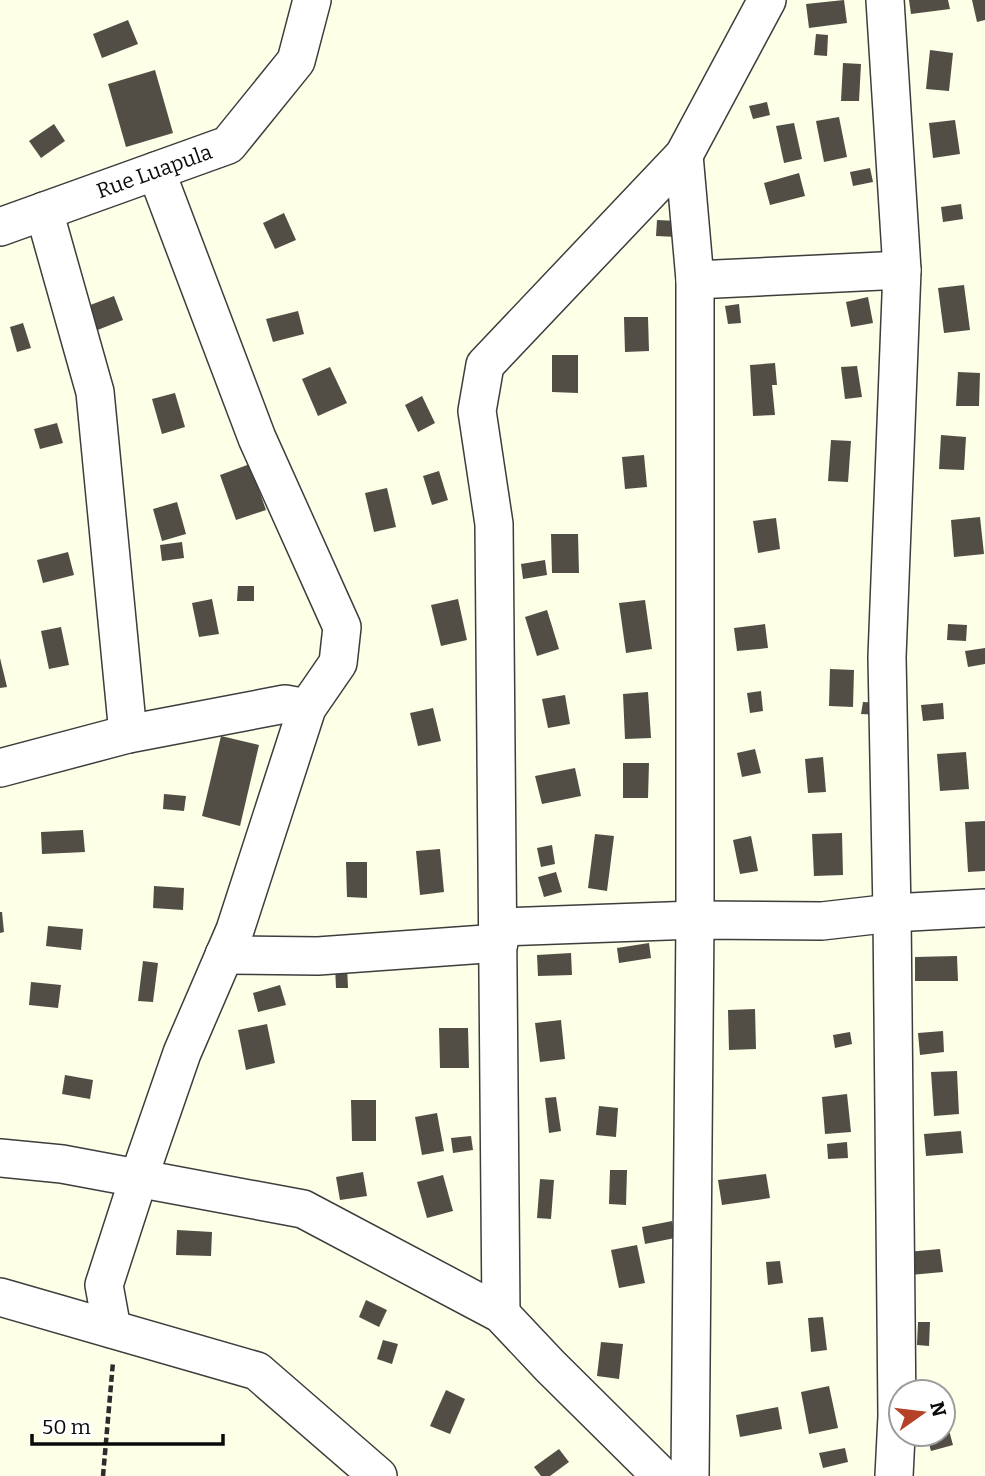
<svg xmlns="http://www.w3.org/2000/svg" width="985" height="1476" font-family="Bitter,serif">
	<style>
		.building { fill: #524e46 }
		.lines { fill: none; stroke-linecap: round; stroke-linejoin: round }
		.minor-casing { stroke: #3d3d3d; stroke-width: 40 }
		.path { stroke: #2c2c2c; stroke-width: 4.5; stroke-dasharray: 7 3.5; stroke-linecap: butt }
		.minor { stroke: #fff; stroke-width: 37 }
		.labels { text-anchor: middle; dominant-baseline: central; stroke-width: 7; stroke-linejoin: round; paint-order: stroke }
		.street-label { font-size: 21px; fill: #0a0a0a; stroke: #fff }
	</style>
	<rect width="100%" height="100%" fill="#fdffe7"/>
	<g class="building">
		<polygon points="844,0 847,23 809,28 806,4"/>
		<polygon points="909,0 948,0 950,9 911,14"/>
		<polygon points="972,0 985,0 985,20 977,22"/>
		<polygon points="128,20 138,44 102,58 93,34"/>
		<polygon points="816,34 828,35 827,56 814,55"/>
		<polygon points="930,50 953,53 949,91 926,89"/>
		<polygon points="843,63 861,64 859,101 841,101"/>
		<polygon points="155,70 173,133 126,147 108,84"/>
		<polygon points="767,102 770,115 753,119 749,106"/>
		<polygon points="839,117 847,157 824,162 816,121"/>
		<polygon points="955,120 960,154 933,158 929,123"/>
		<polygon points="794,123 802,159 784,163 776,126"/>
		<polygon points="54,124 65,141 41,158 29,141"/>
		<polygon points="870,168 873,182 853,186 850,172"/>
		<polygon points="799,173 805,196 770,205 764,183"/>
		<polygon points="961,204 963,219 943,222 941,207"/>
		<polygon points="284,213 296,240 275,249 263,223"/>
		<polygon points="657,220 678,221 677,237 656,236"/>
		<polygon points="964,285 970,330 944,333 938,288"/>
		<polygon points="114,296 123,320 95,331 85,307"/>
		<polygon points="868,297 873,323 851,327 846,302"/>
		<polygon points="739,304 741,323 728,324 725,306"/>
		<polygon points="298,311 304,334 273,342 266,319"/>
		<polygon points="624,317 648,317 649,351 625,352"/>
		<polygon points="23,323 31,348 17,352 10,327"/>
		<polygon points="552,355 578,355 578,393 552,392"/>
		<polygon points="775,363 777,385 772,385 775,415 753,416 750,365"/>
		<polygon points="857,366 862,397 845,399 841,367"/>
		<polygon points="330,367 347,403 318,416 302,379"/>
		<polygon points="958,372 980,373 979,406 956,406"/>
		<polygon points="175,393 185,427 162,434 152,399"/>
		<polygon points="422,396 435,423 418,432 405,405"/>
		<polygon points="57,423 63,443 40,449 34,429"/>
		<polygon points="941,435 966,437 964,470 939,469"/>
		<polygon points="831,440 851,441 848,482 828,481"/>
		<polygon points="644,455 647,487 625,489 622,457"/>
		<polygon points="250,464 266,510 236,520 220,475"/>
		<polygon points="439,471 448,500 432,505 423,476"/>
		<polygon points="387,488 396,527 374,532 365,493"/>
		<polygon points="177,502 186,534 162,541 153,509"/>
		<polygon points="980,517 984,554 954,557 951,520"/>
		<polygon points="776,518 780,549 758,553 753,521"/>
		<polygon points="551,534 578,534 579,573 552,573"/>
		<polygon points="182,542 184,558 162,561 160,545"/>
		<polygon points="68,552 74,575 43,583 37,560"/>
		<polygon points="545,560 547,575 523,579 521,564"/>
		<polygon points="238,586 254,586 254,601 237,601"/>
		<polygon points="212,599 219,634 199,637 192,603"/>
		<polygon points="458,599 467,640 441,646 431,605"/>
		<polygon points="645,600 652,649 626,653 619,603"/>
		<polygon points="547,610 559,649 537,656 525,617"/>
		<polygon points="765,624 768,648 737,651 734,628"/>
		<polygon points="948,624 967,625 966,641 947,640"/>
		<polygon points="61,627 69,665 49,669 41,631"/>
		<polygon points="985,648 985,664 968,667 965,651"/>
		<polygon points="0,658 7,687 0,688"/>
		<polygon points="830,669 854,670 853,707 829,706"/>
		<polygon points="761,691 763,711 750,713 747,693"/>
		<polygon points="648,692 651,738 625,739 623,694"/>
		<polygon points="565,695 570,724 548,728 542,699"/>
		<polygon points="863,702 882,703 881,715 861,714"/>
		<polygon points="943,703 944,719 923,721 921,705"/>
		<polygon points="433,708 441,741 418,746 410,713"/>
		<polygon points="221,736 259,745 240,826 202,816"/>
		<polygon points="755,749 761,773 742,777 737,753"/>
		<polygon points="966,752 969,789 940,791 937,754"/>
		<polygon points="823,757 826,792 808,793 805,759"/>
		<polygon points="623,763 649,763 648,798 623,798"/>
		<polygon points="575,768 581,796 542,804 535,776"/>
		<polygon points="164,794 186,796 184,811 163,809"/>
		<polygon points="985,821 985,871 968,872 965,822"/>
		<polygon points="83,830 85,852 42,854 41,832"/>
		<polygon points="842,833 843,875 814,876 812,834"/>
		<polygon points="595,834 614,836 607,891 588,888"/>
		<polygon points="751,836 758,871 740,874 733,840"/>
		<polygon points="552,845 555,864 541,867 537,848"/>
		<polygon points="440,849 444,892 420,895 416,851"/>
		<polygon points="346,862 367,862 367,898 347,897"/>
		<polygon points="556,872 562,892 544,897 538,877"/>
		<polygon points="154,886 184,888 183,910 153,908"/>
		<polygon points="0,912 2,912 4,932 0,933"/>
		<polygon points="48,926 83,929 81,950 46,946"/>
		<polygon points="649,943 651,958 619,963 617,948"/>
		<polygon points="571,953 572,975 538,976 537,955"/>
		<polygon points="957,956 958,981 915,981 915,957"/>
		<polygon points="143,961 158,963 153,1002 138,1001"/>
		<polygon points="347,965 348,988 336,988 335,966"/>
		<polygon points="31,982 61,985 58,1008 29,1005"/>
		<polygon points="280,985 286,1005 258,1012 253,993"/>
		<polygon points="755,1009 756,1049 729,1050 728,1010"/>
		<polygon points="561,1020 565,1059 540,1062 535,1023"/>
		<polygon points="267,1024 275,1063 246,1070 238,1030"/>
		<polygon points="439,1028 468,1028 469,1068 440,1068"/>
		<polygon points="943,1031 944,1052 920,1055 918,1033"/>
		<polygon points="850,1032 852,1044 835,1048 833,1035"/>
		<polygon points="957,1071 959,1114 934,1116 931,1072"/>
		<polygon points="65,1075 93,1080 90,1099 62,1094"/>
		<polygon points="847,1094 851,1132 825,1134 822,1097"/>
		<polygon points="556,1097 561,1131 549,1133 545,1098"/>
		<polygon points="351,1100 376,1100 376,1141 352,1141"/>
		<polygon points="599,1106 618,1108 616,1137 596,1135"/>
		<polygon points="437,1113 444,1151 422,1155 415,1117"/>
		<polygon points="961,1131 963,1153 926,1156 924,1134"/>
		<polygon points="471,1136 473,1150 453,1153 451,1138"/>
		<polygon points="847,1142 848,1158 828,1159 827,1144"/>
		<polygon points="610,1170 627,1170 626,1205 609,1204"/>
		<polygon points="363,1172 367,1196 340,1200 336,1177"/>
		<polygon points="766,1174 770,1198 722,1205 718,1180"/>
		<polygon points="443,1175 453,1211 427,1218 417,1182"/>
		<polygon points="540,1179 554,1180 551,1219 537,1218"/>
		<polygon points="672,1221 675,1238 645,1244 642,1227"/>
		<polygon points="177,1230 212,1232 211,1256 176,1255"/>
		<polygon points="637,1245 645,1283 619,1288 611,1250"/>
		<polygon points="940,1249 943,1272 910,1275 907,1252"/>
		<polygon points="780,1261 783,1283 768,1285 766,1262"/>
		<polygon points="366,1300 387,1310 379,1327 359,1317"/>
		<polygon points="823,1317 827,1350 811,1352 808,1318"/>
		<polygon points="918,1322 930,1322 929,1346 917,1345"/>
		<polygon points="383,1340 398,1344 392,1364 377,1359"/>
		<polygon points="601,1342 623,1344 619,1379 597,1376"/>
		<polygon points="829,1386 838,1428 809,1434 801,1392"/>
		<polygon points="446,1390 465,1399 450,1434 430,1426"/>
		<polygon points="778,1407 782,1429 740,1437 736,1415"/>
		<polygon points="944,1412 953,1445 931,1451 926,1434 943,1434"/>
		<polygon points="845,1448 848,1462 823,1468 819,1453"/>
		<polygon points="559,1449 569,1462 550,1476 541,1476 534,1467"/>
	</g>
	<g class="lines">
		<defs>
			<g id="minor">
				<polyline points="885,0 902,270 887,657 892,913 897,1416 894,1476"/>
				<polyline points="684,155 695,280 695,920 690,1476"/>
				<polyline points="44,211 95,392 128,734"/>
				<path id="s1" d="M0,227L228,145L296,61L312,0"/>
				<polyline points="695,280 902,270"/>
				<polyline points="0,768 128,734 285,704 307,708"/>
				<polyline points="499,927 695,920 822,921 892,913 985,908"/>
				<polyline points="224,955 318,956 499,943"/>
				<polyline points="0,1158 62,1164 303,1209 501,1314 550,1366 661,1476"/>
				<polyline points="0,1297 257,1371 378,1476"/>
				<polyline points="501,1314 494,524 477,411 485,365 684,155 767,0"/>
				<polyline points="112,1329 104,1285 139,1177 182,1053 235,930 307,708 338,663 342,627 257,438 156,171"/>
			</g>
		</defs>
		<use href="#minor" class="minor-casing"/>
		<polyline class="path" points="103,1476 113,1362"/>
		<use href="#minor" class="minor"/>
	</g>
	<g class="labels">
		<g class="street-label">
			<text stroke="none"><textPath href="#s1" startOffset="164">Rue Luapula</textPath></text>
		</g>
	</g>
	<g transform="translate(922 1413) rotate(76)"><circle r="33" fill="#ffffff" stroke="#9d9d9d" stroke-width="2"/>
	<path d="M0-5L12 26L0 18L-12 26Z" fill="#b54227"/>
	<text y="-10" font-size="19" font-weight="bold" text-anchor="middle" fill="#0a0a0a">N</text>
	</g>
	<path d="M32 1434v10h191v-10" fill="none" stroke="#0a0a0a" stroke-width="3.5"/>
	<text x="42" y="1434" font-size="21" fill="#0a0a0a" stroke="#ffffff" stroke-width="5" paint-order="stroke">50 m</text>
</svg>
